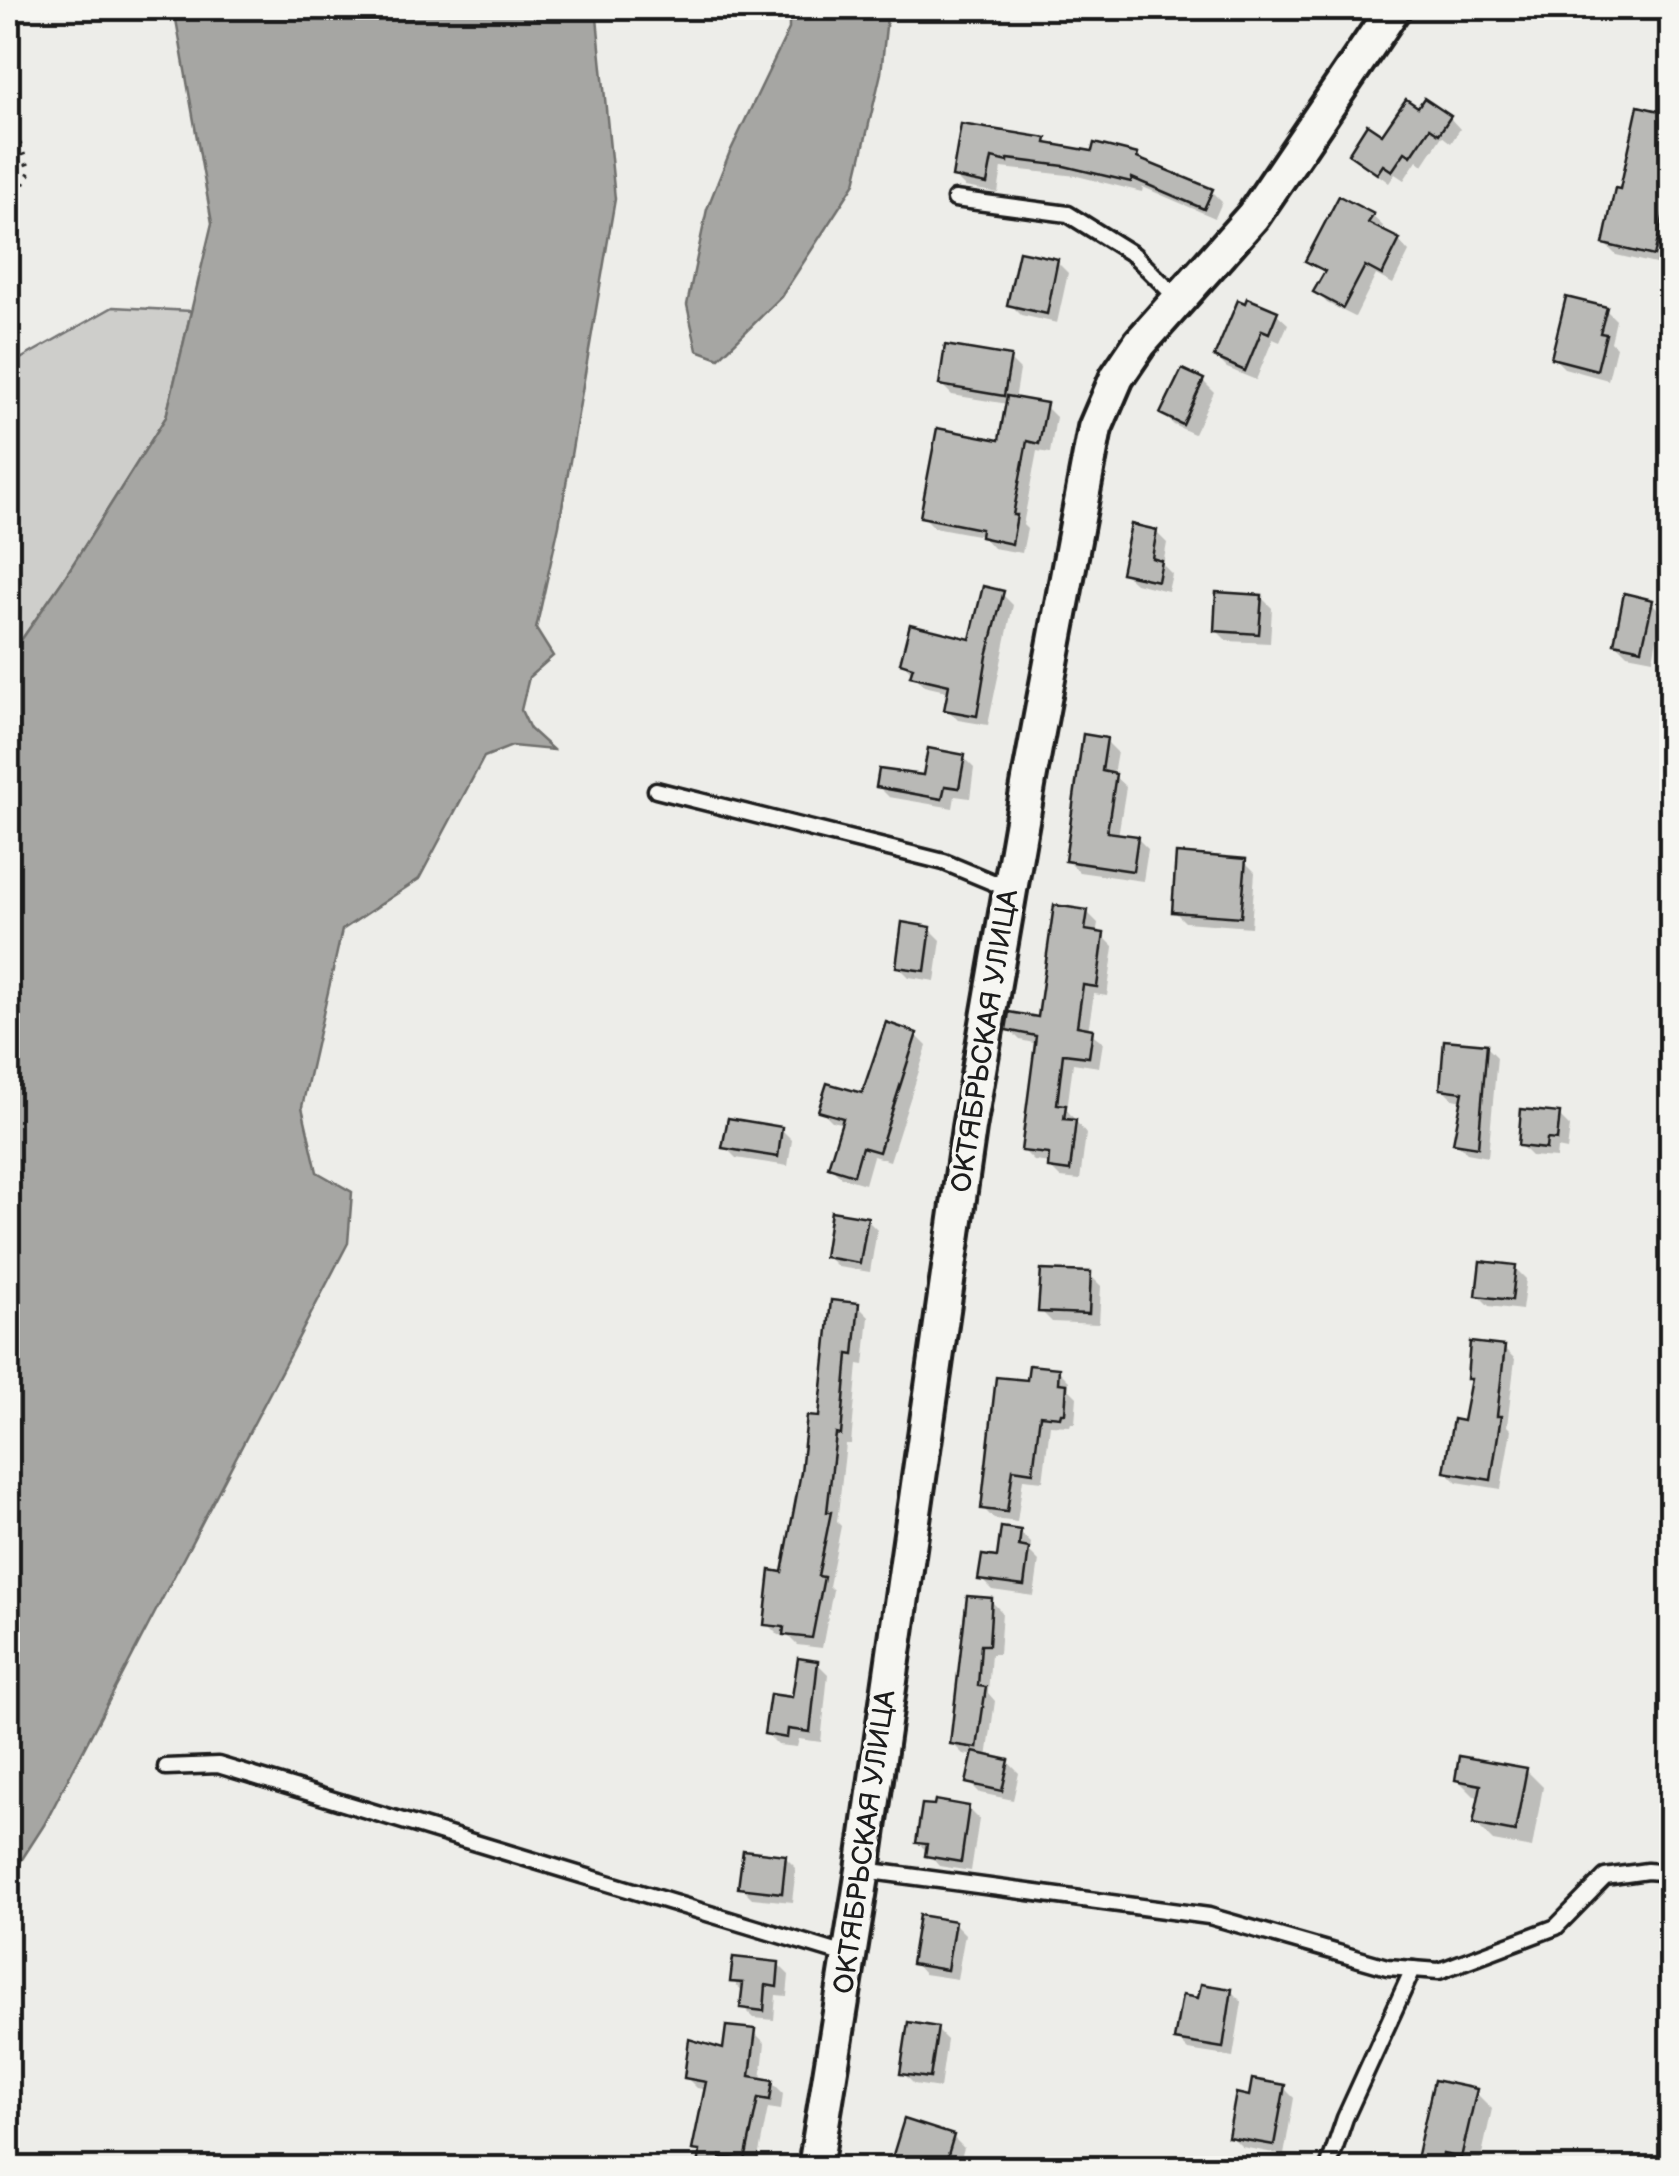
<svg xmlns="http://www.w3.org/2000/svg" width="1679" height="2176" font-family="'Balsamiq Sans',sans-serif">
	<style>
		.green { fill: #cececb; stroke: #757574; stroke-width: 2.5 }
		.water { fill: #a6a6a3; stroke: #6f6f6d; stroke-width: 2.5 }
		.shadow { fill: #0003 }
		.building { fill: #b9b9b6; stroke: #1c1c1c; stroke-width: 2.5 }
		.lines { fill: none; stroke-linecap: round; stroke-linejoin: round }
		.service-casing { stroke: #1c1c1c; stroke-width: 21 }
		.tertiary-casing { stroke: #1c1c1c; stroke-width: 40 }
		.path { stroke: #1c1c1c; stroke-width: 5; stroke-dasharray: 2.5 8; stroke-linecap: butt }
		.service { stroke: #f6f6f2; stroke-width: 14 }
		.tertiary { stroke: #f6f6f2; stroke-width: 32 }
		.labels { text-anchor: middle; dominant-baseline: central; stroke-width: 8; stroke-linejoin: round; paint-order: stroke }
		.street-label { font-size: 28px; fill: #1c1c1c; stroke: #f6f6f2 }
	</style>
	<rect width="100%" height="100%" fill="#edede9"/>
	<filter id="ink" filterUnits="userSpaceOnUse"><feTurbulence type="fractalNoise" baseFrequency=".01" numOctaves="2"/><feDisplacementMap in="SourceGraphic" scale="20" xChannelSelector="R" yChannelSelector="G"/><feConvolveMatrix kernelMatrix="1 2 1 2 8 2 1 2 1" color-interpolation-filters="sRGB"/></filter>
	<g filter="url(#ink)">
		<polygon class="green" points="113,307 191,311 166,417 63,580 8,659 8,366"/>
		<g class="water">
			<polygon points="174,8 596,8 615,199 559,525 536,629 553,656 529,677 521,710 530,729 553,750 512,746 484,757 419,879 342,930 302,1107 317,1172 352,1192 348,1243 44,1825 8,1881 8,659 63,580 166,417 212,223"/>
			<polygon points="789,8 888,8 881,73 855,183 781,297 719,358 697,350 687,305 707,209 729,154 789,29"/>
		</g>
		<g class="shadow">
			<polygon points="1419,111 1450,118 1460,129 1451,143 1442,136 1423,165 1417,160 1404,180 1395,174 1389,183 1351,154 1383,138"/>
			<polygon points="1672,117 1672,235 1664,266 1616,255 1605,244 1622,192"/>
			<polygon points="963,127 1046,141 1051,146 1137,157 1143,163 1211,191 1222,202 1215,218 1143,187 1142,192 1077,176 1002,168 998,193 965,187 954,176"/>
			<polygon points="1372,216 1383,226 1380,232 1399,241 1409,252 1393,284 1376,275 1355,317 1327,303 1317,292 1326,274 1308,260"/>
			<polygon points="1057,262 1068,273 1057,323 1021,315 1010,304"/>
			<polygon points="1605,309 1616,320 1611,342 1616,347 1608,380 1564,368 1554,358"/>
			<polygon points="1277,314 1288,324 1280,342 1273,339 1256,380 1227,368 1216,357"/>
			<polygon points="1009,359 1020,370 1015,400 1045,406 1056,417 1050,453 1037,451 1023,525 1027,529 1022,553 993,548 982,536 934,527 923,516 1001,443 1008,404 952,395 941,384"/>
			<polygon points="1203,381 1214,392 1194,434 1174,425 1163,414"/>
			<polygon points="1156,532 1167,543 1163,565 1172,574 1168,591 1135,583 1124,573"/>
			<polygon points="1002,594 1013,605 988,725 958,720 947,709 950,692 924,686 903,663 972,642"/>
			<polygon points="1261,597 1272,608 1270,643 1227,641 1216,630"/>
			<polygon points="1651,602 1662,613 1653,659 1627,654 1616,643"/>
			<polygon points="1106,741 1117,752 1113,775 1126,787 1118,836 1137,838 1148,849 1143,881 1079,872 1068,861"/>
			<polygon points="963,757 974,768 970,798 955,796 953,808 889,797 878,786 925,778"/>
			<polygon points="1244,861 1255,872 1251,927 1185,922 1174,911"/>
			<polygon points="1087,912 1098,923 1096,935 1103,936 1114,947 1107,996 1094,994 1088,1031 1103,1042 1099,1067 1073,1063 1067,1110 1086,1134 1080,1180 1061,1178 1050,1167 1051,1163 1034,1161 1023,1150 1038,1044 1020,1040 1009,1029 1040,1019"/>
			<polygon points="930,929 941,940 935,981 909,977 898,966"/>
			<polygon points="916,1035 927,1046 890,1161 873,1156 865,1184 841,1177 830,1166 843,1124 832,1121 821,1110 864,1097"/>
			<polygon points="1486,1046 1497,1057 1488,1157 1467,1153 1456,1142 1464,1101 1453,1099 1442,1088"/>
			<polygon points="1559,1116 1570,1127 1567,1150 1557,1148 1556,1158 1531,1156 1520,1145"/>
			<polygon points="781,1129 792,1140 788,1166 736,1158 725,1147"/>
			<polygon points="866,1219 877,1230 870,1272 838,1267 827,1256"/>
			<polygon points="1515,1268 1526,1279 1522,1310 1489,1306 1478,1295"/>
			<polygon points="1090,1275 1101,1286 1099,1324 1052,1322 1041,1311"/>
			<polygon points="858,1306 869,1317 864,1365 858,1364 851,1444 846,1444 837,1522 841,1526 829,1586 833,1590 822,1648 797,1645 788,1636 778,1635 767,1624 784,1575 822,1420"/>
			<polygon points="1504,1348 1515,1359 1507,1426 1511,1430 1501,1489 1457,1482 1446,1471 1466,1424 1473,1381 1469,1378"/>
			<polygon points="1058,1370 1069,1381 1069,1389 1077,1397 1075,1423 1071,1423 1070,1426 1050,1425 1043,1481 1023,1479 1017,1522 994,1519 983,1508 1030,1383"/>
			<polygon points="1020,1532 1031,1543 1030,1552 1039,1561 1034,1596 992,1590 981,1579"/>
			<polygon points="991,1601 1002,1612 999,1654 991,1654 988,1693 995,1701 987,1758 1008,1762 1019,1773 1013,1800 980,1793 969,1782 975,1756 963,1754 952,1743"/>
			<polygon points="817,1663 828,1674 821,1742 799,1739 797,1747 778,1745 767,1734 794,1700"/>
			<polygon points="1526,1770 1543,1787 1532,1848 1493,1841 1476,1824 1481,1797 1474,1796 1457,1779"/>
			<polygon points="968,1808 979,1819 971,1871 939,1866 918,1842"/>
			<polygon points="785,1857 796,1868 792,1902 752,1898 741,1887"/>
			<polygon points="954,1923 965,1934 957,1979 924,1974 914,1963"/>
			<polygon points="778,1964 789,1975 787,1996 776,1995 774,2020 754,2018 743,2007 744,1993 733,1981"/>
			<polygon points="1231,1991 1242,2002 1233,2057 1188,2050 1177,2039 1200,2001"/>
			<polygon points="936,2029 947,2040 940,2088 914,2084 903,2073"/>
			<polygon points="754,2032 765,2043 761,2080 772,2082 783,2093 781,2110 768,2108 756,2168 700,2168 702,2156 695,2149 707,2090 697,2088 686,2077"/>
			<polygon points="1283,2087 1294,2098 1284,2155 1242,2147 1231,2136"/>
			<polygon points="1475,2092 1492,2109 1479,2168 1429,2168 1419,2158"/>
			<polygon points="905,2123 953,2137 964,2148 958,2168 945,2164 943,2168 891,2168"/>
		</g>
		<g class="building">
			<polygon points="1424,98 1451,116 1439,134 1430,128 1411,156 1405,152 1392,171 1383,165 1377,174 1348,154 1367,124 1382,134 1406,99 1418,107"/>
			<polygon points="1638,106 1672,114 1672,179 1654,256 1603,244 1615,188 1620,189"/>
			<polygon points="961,124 1047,138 1046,143 1092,151 1094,143 1138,154 1137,158 1213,189 1204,209 1132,178 1131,182 1064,166 1008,159 1008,162 992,158 987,184 952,177"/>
			<polygon points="1339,196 1374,214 1368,223 1400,239 1382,275 1365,266 1343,308 1313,292 1325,271 1305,261"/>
			<polygon points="1019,251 1058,259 1047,314 1007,305"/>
			<polygon points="1566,297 1607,307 1600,333 1606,334 1597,370 1551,358"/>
			<polygon points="1247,298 1278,311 1269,333 1262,330 1245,371 1214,357 1238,300 1245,303"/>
			<polygon points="945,345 1011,356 1004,396 939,385"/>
			<polygon points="1182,369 1204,379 1183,425 1160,414"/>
			<polygon points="1007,396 1047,403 1039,444 1027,441 1013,515 1017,515 1012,544 980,537 981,529 920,517 937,428 999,440"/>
			<polygon points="1131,524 1157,530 1152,558 1162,561 1158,581 1121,573"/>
			<polygon points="983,586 1004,591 987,656 977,716 944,710 949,685 910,676 913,667 900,663 910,624 970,639"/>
			<polygon points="1216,592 1262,595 1259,634 1214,631"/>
			<polygon points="1624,593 1653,600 1642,649 1614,643"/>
			<polygon points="1083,734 1107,738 1102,771 1116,774 1107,832 1138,836 1133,871 1065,861"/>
			<polygon points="928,748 965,755 959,788 945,786 942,799 876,787 879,769 923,775"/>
			<polygon points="1176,853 1246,859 1241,917 1172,912"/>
			<polygon points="1054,905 1088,910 1085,930 1104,933 1097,987 1083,985 1077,1026 1093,1029 1089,1057 1063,1054 1057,1104 1066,1105 1064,1119 1076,1120 1070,1171 1048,1168 1049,1154 1021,1151 1036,1036 1006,1030 1009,1012 1038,1017"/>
			<polygon points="902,922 931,927 925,971 896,967"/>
			<polygon points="886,1022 917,1033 879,1152 862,1147 854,1175 828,1167 843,1118 818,1111 827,1083 862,1093"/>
			<polygon points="1444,1040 1487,1044 1478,1147 1453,1143 1463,1092 1440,1089"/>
			<polygon points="1521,1109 1560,1113 1557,1140 1547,1139 1546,1149 1518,1146"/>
			<polygon points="728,1118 782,1127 778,1157 722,1148"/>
			<polygon points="831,1211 868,1217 860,1263 824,1257"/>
			<polygon points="1480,1261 1516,1265 1512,1300 1476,1296"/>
			<polygon points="1041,1270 1091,1272 1089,1314 1038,1312"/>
			<polygon points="831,1300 859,1303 854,1355 848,1354 841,1435 836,1434 827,1512 831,1512 818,1576 824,1577 812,1638 783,1635 784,1627 764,1625 770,1570 782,1572 801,1472 807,1416 819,1417"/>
			<polygon points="1470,1342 1505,1346 1497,1416 1501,1416 1491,1480 1444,1472 1453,1419 1463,1421 1471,1379 1467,1379"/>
			<polygon points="1029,1365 1059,1368 1058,1383 1067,1384 1065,1413 1061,1413 1060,1417 1040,1415 1033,1472 1013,1469 1007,1512 981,1509 996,1377 1027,1380"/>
			<polygon points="1001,1527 1021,1530 1019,1546 1029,1548 1024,1586 978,1580 982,1555 997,1557"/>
			<polygon points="967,1596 992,1598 989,1645 981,1645 978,1686 986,1687 977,1748 950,1744"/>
			<polygon points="798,1658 818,1661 810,1732 788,1729 787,1738 764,1734 770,1694 792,1697"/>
			<polygon points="973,1752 1009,1760 1002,1791 966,1783"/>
			<polygon points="1459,1756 1527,1768 1515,1832 1473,1824 1481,1785 1455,1780"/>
			<polygon points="935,1800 969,1806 961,1862 925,1856 927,1844 916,1843 922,1804 934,1805"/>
			<polygon points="743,1850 786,1855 782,1893 738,1888"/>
			<polygon points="919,1915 955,1921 947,1970 911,1964"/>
			<polygon points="733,1957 779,1962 777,1987 766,1985 764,2011 740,2008 743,1983 730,1982"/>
			<polygon points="1201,1984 1232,1989 1223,2048 1174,2040 1182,1995 1198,1998"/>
			<polygon points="908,2022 938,2027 930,2078 900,2074"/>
			<polygon points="726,2026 756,2029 750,2076 773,2080 770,2100 758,2098 745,2161 721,2156 719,2168 698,2168 700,2151 692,2150 706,2082 684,2078 689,2039 723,2049"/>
			<polygon points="1252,2079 1285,2085 1274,2145 1228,2137 1236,2093 1249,2096"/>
			<polygon points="1434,2080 1477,2089 1461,2158 1443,2154 1441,2164 1416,2159"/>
			<polygon points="904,2119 954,2135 944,2168 889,2168"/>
		</g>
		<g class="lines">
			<defs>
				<g id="service">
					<polyline points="955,199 1068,214 1134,255 1178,299"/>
					<polyline points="656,790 944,862 1009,889"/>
					<polyline points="166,1767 218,1765 849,1956"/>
					<polyline points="864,1870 1209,1916 1387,1967 1439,1971 1556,1927 1605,1877 1647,1871 1672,1873"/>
					<polyline points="1328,2168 1345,2118 1413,1969"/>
				</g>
				<polyline id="tertiary" points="815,2168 863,1870 969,1128 1029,780 1095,428 1117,377 1140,343 1253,216 1394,8"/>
			</defs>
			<use href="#service" class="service-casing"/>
			<use href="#tertiary" class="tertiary-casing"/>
			<polyline class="path" points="8,114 30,172 8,214"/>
			<use href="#service" class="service"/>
			<use href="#tertiary" class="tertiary"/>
		</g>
	</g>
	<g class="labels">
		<g class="street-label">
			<text transform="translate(985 1041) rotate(-81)">ОКТЯБРЬСКАЯ УЛИЦА</text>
			<text transform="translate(865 1842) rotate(-82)">ОКТЯБРЬСКАЯ УЛИЦА</text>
		</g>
	</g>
	<rect width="1679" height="2176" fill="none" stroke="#f6f6f2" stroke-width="40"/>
	<rect x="20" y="20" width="1639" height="2136" fill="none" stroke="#1c1c1c" stroke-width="4" filter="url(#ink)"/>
</svg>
